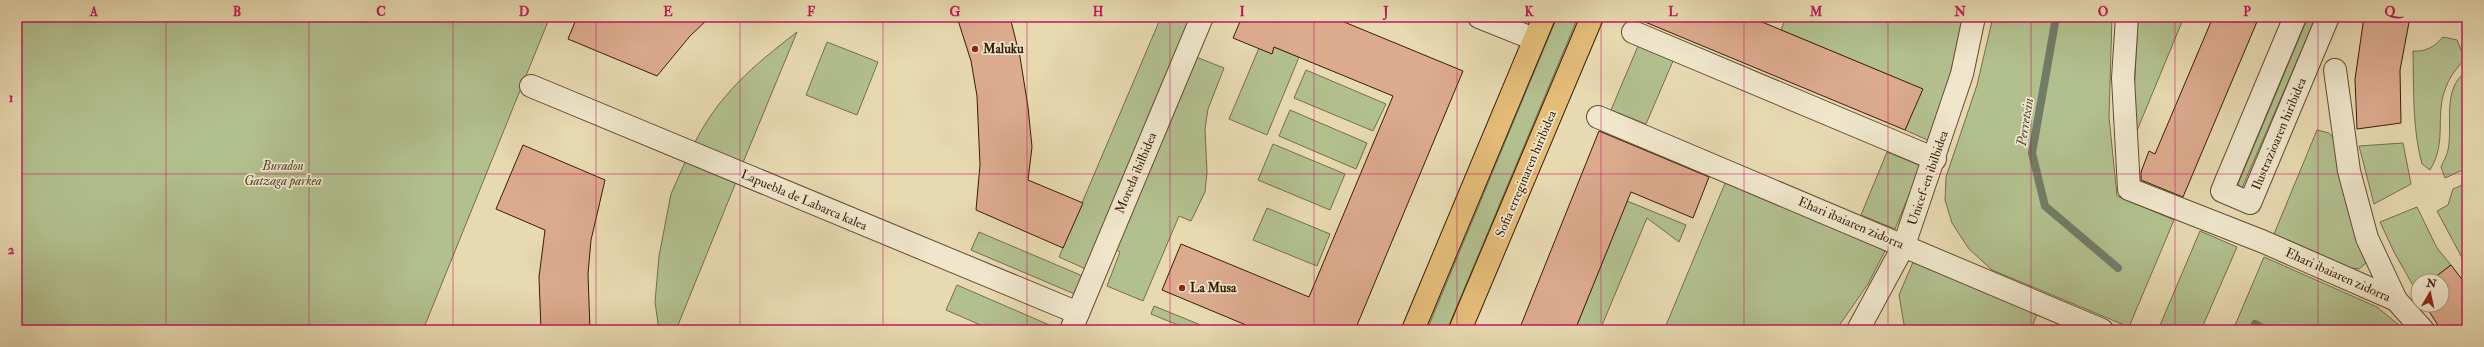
<svg xmlns="http://www.w3.org/2000/svg" width="2484" height="347" font-family="'IM FELL Double Pica',serif">
	<style>
		.green { fill: #b2c08e; stroke: #756e4a }
		.lines { fill: none; stroke-linecap: round; stroke-linejoin: round }
		.stream { stroke: #717c66; stroke-width: 8 }
		.building { fill: #dcaa8d; stroke: #381d06 }
		.minor-casing { stroke: #644c30; stroke-width: 24 }
		.major-casing { stroke: #381d06; stroke-width: 24 }
		.minor { stroke: #efe6cc; stroke-width: 22 }
		.major { stroke: #e4bc78; stroke-width: 22 }
		.grid { fill: none; stroke: #c2185b; stroke-width: 1; stroke-opacity: 0.55 }
		.poi-dot { fill: #8f2418; stroke: #efe6cc; stroke-width: 1.5 }
		.labels { text-anchor: middle; dominant-baseline: central; stroke-width: 3.5; stroke-linejoin: round; paint-order: stroke }
		.poi-label { font-size: 13px; font-weight: bold; fill: #381d06; stroke: #efe6cc; text-anchor: start }
		.street-label { font-size: 13px; fill: #381d06; stroke: #efe6cc }
		.park-label { font-size: 13px; font-style: italic; fill: #564628; stroke: #efe6cc }
		.water-label { font-size: 14px; font-style: italic; fill: #544c36; stroke: #efe6cc }
		.neatline { fill: none; stroke: #c2185b; stroke-width: 1.5 }
		.grid-label { font-size: 13px; text-anchor: middle; font-weight: bold; fill: #c2185b }
	</style>
	<rect width="100%" height="100%" fill="#e7d9b0"/>
	<filter id="stains"><feTurbulence type="fractalNoise" baseFrequency=".005" numOctaves="4"/><feColorMatrix values="0 0 0 0 .2 0 0 0 0 .09 0 0 0 0 .02 0 0 0 .5 -.17"/></filter>
	<radialGradient id="worn" r=".72"><stop offset=".6" stop-color="#630" stop-opacity="0"/><stop offset="1" stop-color="#630" stop-opacity=".3"/></radialGradient>
	<g class="green">
		<polygon points="17,17 526,17 549,19 423,330 17,330"/>
		<polygon points="1161,17 1193,17 1088,270 1059,257"/>
		<polygon points="1557,17 1578,17 1447,330 1427,330"/>
		<polygon points="1786,17 1966,17 1932,142 1905,130 1922,89 1781,30"/>
		<polygon points="1993,17 2112,17 2109,117 2117,196 2174,220 2129,327 1992,270 1969,249 1952,223 1945,200 1946,177 1977,85"/>
		<polygon points="2138,17 2184,17 2136,133 2134,96"/>
		<polygon points="2308,17 2316,17 2242,188 2238,184"/>
		<path d="M797,32L742,165L693,146C718,95 753,66 797,32Z"/>
		<path d="M2443,37L2457,40L2465,59C2457,68 2450,76 2446,87C2434,116 2448,140 2430,170L2422,164C2412,128 2414,88 2413,51C2426,52 2434,47 2443,37Z"/>
		<polygon points="827,42 878,62 857,115 806,95"/>
		<polygon points="1638,46 1673,61 1646,124 1611,110"/>
		<polygon points="1274,47 1299,57 1267,135 1229,119 1259,48 1271,53"/>
		<polygon points="1196,57 1224,68 1208,109 1205,129 1207,172 1205,192 1191,221 1179,216 1143,301 1107,286 1120,252 1113,248"/>
		<polygon points="1306,70 1386,104 1373,131 1294,98"/>
		<path d="M2465,73L2467,168L2445,178L2441,167C2443,162 2447,156 2448,150C2453,127 2442,88 2465,73Z"/>
		<polygon points="1290,110 1367,143 1356,169 1279,136"/>
		<polygon points="2317,130 2329,133 2335,140 2366,255 2366,263 2359,269 2351,268 2274,234"/>
		<polygon points="2403,143 2411,184 2374,204 2359,146"/>
		<polygon points="1273,144 1345,174 1330,210 1258,180"/>
		<polygon points="1887,152 1921,166 1895,229 1861,215"/>
		<polygon points="686,160 736,182 676,330 659,330 655,302 659,256 671,194"/>
		<polygon points="1726,181 1886,249 1868,284 1836,330 1664,330"/>
		<polygon points="2467,183 2467,267 2437,211 2448,205 2453,189"/>
		<polygon points="1627,201 1686,225 1679,242 1647,218 1600,330 1575,330"/>
		<polygon points="2417,207 2437,248 2451,265 2430,281 2418,281 2416,291 2394,252 2380,222"/>
		<polygon points="1267,208 1330,234 1317,266 1253,240"/>
		<polygon points="2200,231 2237,247 2201,330 2158,330"/>
		<polygon points="979,232 1085,277 1077,295 971,250"/>
		<polygon points="2264,257 2377,307 2405,330 2233,330"/>
		<polygon points="1913,262 2037,314 2031,330 1905,330 1899,295"/>
		<polygon points="957,285 1061,330 992,330 946,310"/>
		<polygon points="1154,306 1213,330 1190,330 1151,314"/>
	</g>
	<g class="lines">
		<g class="stream">
			<polyline points="2056,17 2032,153 2045,206 2118,268"/>
			<polyline points="2255,324 2265,330"/>
		</g>
	</g>
	<g class="building">
		<polygon points="577,17 710,17 690,36 657,76 568,39"/>
		<polygon points="957,17 1010,17 1020,57 1028,107 1032,147 1028,180 1083,203 1063,248 976,210 980,165 977,96 971,61"/>
		<polygon points="1242,17 1332,17 1463,71 1355,330 1258,330 1162,290 1181,244 1309,297 1393,96 1274,47 1272,54 1233,38"/>
		<polygon points="1633,17 1750,17 1923,89 1905,130"/>
		<polygon points="2213,17 2259,17 2183,197 2141,180 2141,172 2149,151 2155,154"/>
		<polygon points="2364,17 2410,17 2400,70 2401,123 2357,129 2355,79"/>
		<polygon points="1599,131 1709,177 1693,218 1631,192 1575,330 1519,330"/>
		<polygon points="523,145 605,180 591,240 588,274 590,330 541,330 539,277 545,230 496,209"/>
		<polygon points="2451,265 2467,286 2467,330 2441,330 2425,305 2442,305 2442,281 2430,281"/>
	</g>
	<g class="lines">
		<defs>
			<g id="minor">
				<polyline points="1479,17 1534,39"/>
				<polyline points="2127,17 2123,78 2129,189 2264,242 2396,300 2423,330"/>
				<polyline points="2295,17 2222,191 2250,203 2328,17"/>
				<polyline points="1633,32 1935,159"/>
				<polyline points="2335,70 2349,171 2367,238 2396,300"/>
				<polyline points="531,86 1078,313"/>
				<polyline points="1598,117 2102,330"/>
				<polyline points="1071,330 1202,17"/>
				<polyline points="1858,330 1904,245 1962,74 1974,17"/>
			</g>
			<g id="major">
				<polyline points="1413,330 1544,17"/>
				<polyline points="1460,330 1592,17"/>
			</g>
		</defs>
		<use href="#minor" class="minor-casing"/>
		<use href="#major" class="major-casing"/>
		<use href="#minor" class="minor"/>
		<use href="#major" class="major"/>
	</g>
	<path class="grid" d="M166,17V330M309,17V330M453,17V330M596,17V330M740,17V330M883,17V330M1027,17V330M1170,17V330M1314,17V330M1457,17V330M1601,17V330M1744,17V330M1888,17V330M2031,17V330M2175,17V330M2318,17V330M17,174H2467"/>
	<g class="poi-dot">
		<circle cx="975" cy="49" r="4"/>
		<circle cx="1182" cy="288" r="4"/>
	</g>
	<g class="labels">
		<g class="poi-label">
			<text x="983" y="49">Maluku</text>
			<text x="1190" y="288">La Musa</text>
		</g>
		<g class="street-label">
			<text transform="translate(2279 134) rotate(-67)">Ilustrazioaren hiribidea</text>
			<text transform="translate(1136 173) rotate(-67)">Moreda ibilbidea</text>
			<text transform="translate(1526 174) rotate(-67)">Sofia erreginaren hiribidea</text>
			<text transform="translate(1928 178) rotate(-71)">Unicef-en ibilbidea</text>
			<text transform="translate(804 200) rotate(23)">Lapuebla de Labarca kalea</text>
			<text transform="translate(1851 223) rotate(23)">Ehari ibaiaren zidorra</text>
			<text transform="translate(2338 275) rotate(24)">Ehari ibaiaren zidorra</text>
		</g>
		<g class="park-label">
			<text x="283" y="166">Buradon<tspan x="283" dy="15">Gatzaga parkea</tspan></text>
		</g>
		<g class="water-label">
			<text transform="translate(2025 122) rotate(-81)">Perretxin</text>
		</g>
	</g>
	<rect width="2484" height="347" fill="none" stroke="#e7d9b0" stroke-width="44"/>
	<g transform="translate(2430 293) rotate(9)"><circle r="19" fill="#efe6cc" stroke="#a6967d"/>
	<path d="M0-3L7 15L0 10L-7 15Z" fill="#8f2418"/>
	<text y="-6" font-size="11" font-weight="bold" text-anchor="middle" fill="#381d06">N</text>
	</g>
	<rect x="22" y="22" width="2440" height="303" class="neatline"/>
	<g class="grid-label">
		<text x="94" y="16">A</text>
		<text x="237" y="16">B</text>
		<text x="381" y="16">C</text>
		<text x="524" y="16">D</text>
		<text x="668" y="16">E</text>
		<text x="811" y="16">F</text>
		<text x="955" y="16">G</text>
		<text x="1098" y="16">H</text>
		<text x="1242" y="16">I</text>
		<text x="1386" y="16">J</text>
		<text x="1529" y="16">K</text>
		<text x="1673" y="16">L</text>
		<text x="1816" y="16">M</text>
		<text x="1960" y="16">N</text>
		<text x="2103" y="16">O</text>
		<text x="2247" y="16">P</text>
		<text x="2390" y="16">Q</text>
		<text x="11" y="102">1</text>
		<text x="11" y="254">2</text>
	</g>
	<rect width="100%" height="100%" filter="url(#stains)"/>
	<rect width="100%" height="100%" fill="url(#worn)"/>
</svg>
